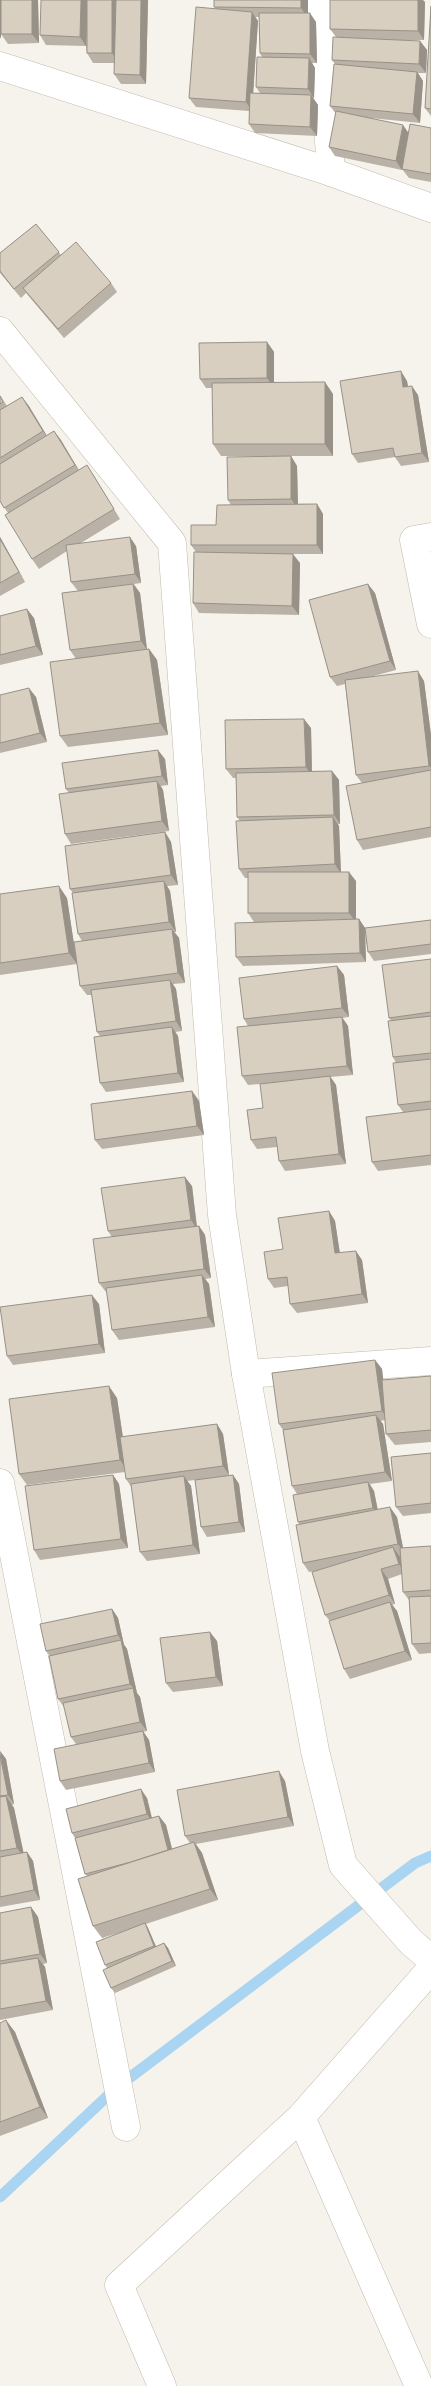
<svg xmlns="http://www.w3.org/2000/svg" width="431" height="2386" font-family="'Noto Sans',sans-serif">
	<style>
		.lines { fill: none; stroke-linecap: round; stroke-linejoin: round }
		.stream { stroke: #a9d4f2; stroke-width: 11 }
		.street-casing { stroke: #c2bbae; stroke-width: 29 }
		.street { stroke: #fff; stroke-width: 28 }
		.wall { fill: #bab2a6; fill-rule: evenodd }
		.shaded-wall { fill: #979187 }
		.building { fill: #d8cfc1; stroke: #979187 }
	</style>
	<rect width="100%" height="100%" fill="#f6f3ec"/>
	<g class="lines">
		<polyline class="stream" points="0,2197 116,2088 415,1863 431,1856"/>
		<defs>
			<g id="street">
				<polyline points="320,0 331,172"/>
				<polyline points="0,66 331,172 431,208"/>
				<polyline points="0,331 172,543 222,1215 246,1374 315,1751 343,1865 411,1942 431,1959"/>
				<polyline points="431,537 414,540 431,624"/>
				<polyline points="246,1374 431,1361"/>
				<polyline points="0,1483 126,2127"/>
				<polyline points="301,2117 419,2386"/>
				<polyline points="162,2386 119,2285 301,2117 431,1969"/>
			</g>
		</defs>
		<use href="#street" class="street-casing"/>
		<use href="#street" class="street"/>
	</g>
	<g class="wall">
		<polygon points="0,0 38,0 39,43 8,44 1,34 1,33 1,38 0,38"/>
		<polygon points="148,0 146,84 121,84 114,74 115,63 93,63 87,53 86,46 46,45 40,35"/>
		<path d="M308,0V13L316,22L317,63H312L315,68L314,98H313L318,105L317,136L255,133L249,124V111L196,107L189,98L216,9L214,7ZM255,17H259L260,53L262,57L256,87L260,93H253L258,21Z"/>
		<polygon points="425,2 424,40 392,40 420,41 427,50 426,73 418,73 423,81 420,123 371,118 409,133 431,128 431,182 409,178 402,169 402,170 335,156 329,147 336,114 330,106 335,64 332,60 336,37 330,29"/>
		<polygon points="431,6 431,116 425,108"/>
		<polygon points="36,224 61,255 111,283 117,292 64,338 26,293 21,298 0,273 0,253"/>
		<polygon points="267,342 274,352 274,382 333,394 333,456 221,456 213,444 213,388 206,388 200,379"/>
		<polygon points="407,381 408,386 418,395 429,462 401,466 395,457 358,463 352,454"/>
		<polygon points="0,395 7,406 22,397 47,436 54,431 79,470 93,474 120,519 81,543 136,546 141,583 134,584 140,593 147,649 149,649 157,660 168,735 68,747 60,736 76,659 70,650 78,591 71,582 67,551 39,569 32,559 8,513 0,501"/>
		<polygon points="291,456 297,466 298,504 317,504 323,514 323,554 281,554 300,563 299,615 199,613 193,603 196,552 191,545 216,525 231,505 228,500"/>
		<polygon points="0,537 25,582 0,596"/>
		<polygon points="375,593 396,670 370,677 424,681 431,735 431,837 363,850 357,840 362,783 356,775 345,684 337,686 330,677"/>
		<polygon points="0,616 34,618 43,655 0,665"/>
		<polygon points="0,695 36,697 47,742 0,753"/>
		<polygon points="311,728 312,771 332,771 339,780 340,824 338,824 339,826 341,872 356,881 356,919 359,919 365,928 431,920 431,954 374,961 368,952 365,931 366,962 243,966 236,957 254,922 248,913 248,878 245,878 239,869 240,821 237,817 236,778 233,778 226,769"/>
		<polygon points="165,759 168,785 161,786 163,790 169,831 71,844 65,834 69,793 66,789"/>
		<polygon points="165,832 171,842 178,885 167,886 170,891 176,932 174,932 179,938 185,983 173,984 176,989 182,1031 175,1032 178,1036 184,1082 106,1092 100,1083 100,1036 97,1032 92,995 87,995 80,986 82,941 78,934 73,893 70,889"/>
		<polygon points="0,894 67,898 77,964 0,975"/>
		<polygon points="431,959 431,1165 378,1171 372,1162 403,1112 398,1105 396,1063 393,1057 392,1021 389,1018"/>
		<polygon points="337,966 344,975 349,1017 342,1018 348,1026 353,1075 330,1077 336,1085 346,1164 285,1171 279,1161 277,1147 257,1149 251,1140 271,1083 248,1085 242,1076 248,1026 244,1019"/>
		<polygon points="192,1091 199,1101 204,1135 102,1149 95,1140"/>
		<polygon points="192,1186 197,1226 199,1226 205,1235 211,1278 205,1279 209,1284 215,1327 119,1340 112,1330 107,1292 106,1292 99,1283 112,1237 108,1231"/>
		<polygon points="329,1211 335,1221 340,1253 362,1260 368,1303 297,1313 290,1304 288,1286 274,1288 268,1279 283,1249"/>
		<polygon points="99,1304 105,1353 13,1365 7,1356"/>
		<polygon points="375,1360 382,1369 383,1380 431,1376 431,1442 395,1445 386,1434 385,1420 380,1421 383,1424 392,1481 370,1484 374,1491 378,1510 397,1517 403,1548 431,1546 431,1653 419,1654 412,1644 409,1600 403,1592 402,1574 388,1579 395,1604 392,1605 397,1611 412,1660 350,1679 344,1669 329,1620 325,1615 316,1571 309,1572 303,1563 300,1525 298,1522 297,1494 292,1486 283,1430 279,1424"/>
		<polygon points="117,1398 123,1437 217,1424 223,1434 229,1475 233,1475 239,1484 245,1532 207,1537 201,1527 195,1480 187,1481 191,1486 200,1554 147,1561 140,1552 132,1488 126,1479 125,1472 27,1485 19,1474"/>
		<polygon points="431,1453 431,1513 403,1516 396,1507"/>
		<polygon points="113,1475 119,1484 128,1548 40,1560 34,1550"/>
		<polygon points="112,1609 118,1618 124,1645 127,1649 137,1693 140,1697 147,1731 143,1732 149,1740 155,1772 66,1790 60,1781 76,1744 71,1737 65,1708 58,1699 50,1656 46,1651"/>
		<polygon points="217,1641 223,1686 173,1692 166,1683"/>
		<polygon points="0,1751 6,1759 14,1804 12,1805 14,1808 23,1853 27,1852 33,1861 40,1900 0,1907"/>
		<polygon points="285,1781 294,1826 196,1844 202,1853 218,1900 146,1924 148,1928 156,1947 164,1943 168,1948 176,1966 115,1993 111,1988 107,1968 105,1965 125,1931 102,1938 93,1926 87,1876 85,1874 75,1838 72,1833 147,1798 152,1818 159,1816 166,1825 172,1849 190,1843 185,1836"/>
		<polygon points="31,1907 38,1917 47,1963 43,1964 45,1967 53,2010 0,2020 0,1913"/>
		<polygon points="0,2023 15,2032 48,2118 0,2136"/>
	</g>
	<g class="shaded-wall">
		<polygon points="0,0 1,0 1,38 0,37"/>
		<polygon points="32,0 38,0 39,43 32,34"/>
		<polygon points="81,0 88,0 86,46 80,37"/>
		<polygon points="112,0 118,0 118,63 112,53"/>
		<polygon points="141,0 148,0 146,84 140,75"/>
		<polygon points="301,0 308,0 308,18 301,8"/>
		<polygon points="418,0 423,0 425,2 424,40 418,31"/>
		<polygon points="252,12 258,21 252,111 246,102"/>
		<polygon points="310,13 316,22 317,63 310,54"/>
		<polygon points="420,41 427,50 426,73 419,64"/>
		<polygon points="309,58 315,68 314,98 308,89"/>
		<polygon points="417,72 423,81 420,123 413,114"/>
		<polygon points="311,95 318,105 317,136 310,127"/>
		<polygon points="403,125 410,135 402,170 396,161"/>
		<polygon points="267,342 274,352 274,388 267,378"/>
		<polygon points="401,371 407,381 409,396 403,387"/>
		<polygon points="325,382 333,394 333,456 325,444"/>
		<polygon points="412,386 418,395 429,462 422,453"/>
		<polygon points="22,397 29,406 50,441 43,431"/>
		<polygon points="54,431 61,440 81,474 75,465"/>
		<polygon points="291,456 297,466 298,509 291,499"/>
		<polygon points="317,504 323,514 323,554 317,545"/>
		<polygon points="0,537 25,582 19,572 0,539"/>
		<polygon points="130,537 136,546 141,583 135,574"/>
		<polygon points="293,554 300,563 299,615 292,606"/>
		<polygon points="133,584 140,593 147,650 141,641"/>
		<polygon points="368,584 375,593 396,670 390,661"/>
		<polygon points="27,609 34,618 43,655 36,646"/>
		<polygon points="149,649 157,660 168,735 160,723"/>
		<polygon points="418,671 424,681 431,735 431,768 429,766"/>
		<polygon points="29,688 36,697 47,742 40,733"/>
		<polygon points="304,719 311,728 312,777 306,767"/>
		<polygon points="158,750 165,759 168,785 162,776"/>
		<polygon points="332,771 339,780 340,824 334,815"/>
		<polygon points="157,781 163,790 169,831 162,821"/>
		<polygon points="333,817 339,826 341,874 335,864"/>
		<polygon points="165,832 171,842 178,885 171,875"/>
		<polygon points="349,872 356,881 356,922 349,913"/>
		<polygon points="164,881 170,891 176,932 169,922"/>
		<polygon points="59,886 67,898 77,964 69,953"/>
		<polygon points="359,919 365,928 366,962 360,953"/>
		<polygon points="172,929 179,938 185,983 178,973"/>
		<polygon points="337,966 344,975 349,1017 342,1008"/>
		<polygon points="170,980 176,989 182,1031 176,1021"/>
		<polygon points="342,1017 348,1026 353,1075 347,1066"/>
		<polygon points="172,1027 178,1036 184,1082 178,1073"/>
		<polygon points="330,1076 336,1085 346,1164 339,1154"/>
		<polygon points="192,1091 199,1101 204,1135 197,1126"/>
		<polygon points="185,1177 192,1186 197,1229 191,1220"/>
		<polygon points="329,1211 335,1221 341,1262 335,1253"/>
		<polygon points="199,1226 205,1235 211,1278 204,1269"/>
		<polygon points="356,1251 362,1260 368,1303 362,1294"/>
		<polygon points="202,1275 209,1284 215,1327 208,1317"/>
		<polygon points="92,1295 99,1304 105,1353 99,1344"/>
		<polygon points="375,1360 382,1369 388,1420 382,1411"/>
		<polygon points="109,1386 117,1398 128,1472 120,1460"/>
		<polygon points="376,1415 383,1424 392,1481 385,1472"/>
		<polygon points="217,1424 223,1434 229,1475 223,1466"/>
		<polygon points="113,1475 119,1484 128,1548 121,1539"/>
		<polygon points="233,1475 239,1484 245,1532 239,1522"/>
		<polygon points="184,1476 191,1486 200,1554 193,1545"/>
		<polygon points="368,1482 374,1491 379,1518 373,1508"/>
		<polygon points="390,1507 397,1517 404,1553 398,1544"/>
		<polygon points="393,1547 400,1557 405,1573 399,1564"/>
		<polygon points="381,1569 388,1579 395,1604 389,1595"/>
		<polygon points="390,1602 397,1611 412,1660 405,1651"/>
		<polygon points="112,1609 118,1618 124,1645 118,1635"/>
		<polygon points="210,1632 217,1641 223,1686 216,1677"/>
		<polygon points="121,1640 127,1649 137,1693 130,1684"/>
		<polygon points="133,1688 140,1697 147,1731 140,1722"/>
		<polygon points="143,1731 149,1740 155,1772 149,1763"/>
		<polygon points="0,1751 6,1759 14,1804 8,1795"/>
		<polygon points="279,1771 285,1781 294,1826 288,1817"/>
		<polygon points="141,1789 147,1798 153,1823 147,1814"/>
		<polygon points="6,1796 14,1808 25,1859 17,1848"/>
		<polygon points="159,1816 166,1825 175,1861 169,1852"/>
		<polygon points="194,1842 202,1853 218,1900 210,1889"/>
		<polygon points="27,1852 33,1861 40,1900 34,1890"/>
		<polygon points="31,1907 38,1917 47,1963 40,1954"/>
		<polygon points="145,1923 148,1928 158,1951 154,1946"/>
		<polygon points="164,1943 168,1948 176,1966 172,1961"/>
		<polygon points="38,1958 45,1967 53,2010 46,2001"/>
		<polygon points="6,2020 15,2032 48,2118 40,2107"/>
	</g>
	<g class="building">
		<rect x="1" y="0" width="31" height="34"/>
		<polygon points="41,0 81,0 80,37 40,35"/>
		<rect x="87" y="0" width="25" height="53"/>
		<polygon points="116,0 141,0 140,75 114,74"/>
		<polygon points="214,0 301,0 301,8 214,7"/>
		<polygon points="330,0 418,0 418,31 330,29"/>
		<polygon points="431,6 431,109 425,108"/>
		<polygon points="196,7 252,12 246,102 189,98"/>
		<polygon points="259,13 310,13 310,54 260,53"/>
		<polygon points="333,37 420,41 419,64 332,60"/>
		<polygon points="257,57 309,58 308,89 256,87"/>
		<polygon points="334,64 417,72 413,114 330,106"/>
		<polygon points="250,93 311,95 310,127 249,124"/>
		<polygon points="336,111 403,125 396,161 329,147"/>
		<polygon points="410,124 431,128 431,174 402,169"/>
		<polygon points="36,224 59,252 14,289 0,271 0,253"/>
		<polygon points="76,242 111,283 58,329 23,288"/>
		<polygon points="267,342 267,378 200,379 199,343"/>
		<polygon points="401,371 403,387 412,386 422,453 395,457 393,448 352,454 340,381"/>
		<polygon points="325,382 325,444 213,444 212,383"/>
		<polygon points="0,396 3,402 0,404"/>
		<polygon points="22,397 43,431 0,458 0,410"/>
		<polygon points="54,431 75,465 4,508 0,501 0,464"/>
		<polygon points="291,456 291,499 228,500 227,457"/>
		<polygon points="87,465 114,509 32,559 5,515"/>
		<polygon points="317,504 317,545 191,545 191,525 216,525 217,505"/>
		<polygon points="130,537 135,574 71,582 66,545"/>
		<polygon points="0,539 19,572 0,583"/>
		<polygon points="194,552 293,554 292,606 193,603"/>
		<polygon points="133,584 141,641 70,650 62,593"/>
		<polygon points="368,584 390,661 330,677 309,600"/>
		<polygon points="27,609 36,646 0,655 0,616"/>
		<polygon points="149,649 160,723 60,736 50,662"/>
		<polygon points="418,671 429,766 356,775 345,680"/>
		<polygon points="29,688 40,733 0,743 0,695"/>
		<polygon points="304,719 306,767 226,769 225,720"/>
		<polygon points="158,750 162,776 66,789 62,763"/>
		<polygon points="431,770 431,827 357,840 346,786"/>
		<polygon points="332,771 334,815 237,817 236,773"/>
		<polygon points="157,781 162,821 65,834 59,794"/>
		<polygon points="333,817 335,864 239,869 236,821"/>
		<polygon points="165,832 171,875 70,889 65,846"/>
		<rect x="248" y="872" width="101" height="41"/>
		<polygon points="164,881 169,922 78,934 72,893"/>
		<polygon points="59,886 69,953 0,963 0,894"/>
		<polygon points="359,919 360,953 236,957 235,923"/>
		<polygon points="431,920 431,944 368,952 365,928"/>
		<polygon points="172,929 178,973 80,986 74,942"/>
		<polygon points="431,959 431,1012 389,1018 382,965"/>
		<polygon points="337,966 342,1008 244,1019 239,978"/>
		<polygon points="170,980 176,1021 97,1032 91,990"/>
		<polygon points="431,1016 431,1053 393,1057 388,1021"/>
		<polygon points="342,1017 347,1066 242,1076 237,1027"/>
		<polygon points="172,1027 178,1073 100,1083 94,1037"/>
		<polygon points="431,1059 431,1101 398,1105 393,1063"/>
		<polygon points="330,1076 339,1154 279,1161 276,1137 251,1140 247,1110 263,1108 260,1084"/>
		<polygon points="192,1091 197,1126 95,1140 91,1104"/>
		<polygon points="431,1109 431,1155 372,1162 366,1117"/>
		<polygon points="185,1177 191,1220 108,1231 101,1188"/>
		<polygon points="329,1211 335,1253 356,1251 362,1294 290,1304 287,1277 268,1279 264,1252 283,1249 278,1218"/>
		<polygon points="199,1226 204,1269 99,1283 93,1239"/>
		<polygon points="202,1275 208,1317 112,1330 106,1288"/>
		<polygon points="92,1295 99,1344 7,1356 0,1307"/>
		<polygon points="375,1360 382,1411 279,1424 272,1373"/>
		<polygon points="431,1376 431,1430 386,1434 382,1380"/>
		<polygon points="109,1386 120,1460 19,1474 9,1399"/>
		<polygon points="376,1415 385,1472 292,1486 283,1430"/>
		<polygon points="217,1424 223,1466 126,1479 120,1437"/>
		<polygon points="431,1453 431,1503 396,1507 391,1457"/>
		<polygon points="113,1475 121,1539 34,1550 25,1486"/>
		<polygon points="233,1475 239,1522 201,1527 195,1480"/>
		<polygon points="184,1476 193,1545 140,1552 131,1484"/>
		<polygon points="368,1482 373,1508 298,1522 293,1495"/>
		<polygon points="390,1507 398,1544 303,1563 296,1525"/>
		<polygon points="431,1546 431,1590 403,1592 400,1548"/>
		<polygon points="393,1547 399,1564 381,1569 389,1595 325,1615 312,1572"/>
		<polygon points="431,1596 431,1643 412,1644 409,1597"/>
		<polygon points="390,1602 405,1651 344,1669 329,1621"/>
		<polygon points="112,1609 118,1635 46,1651 40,1624"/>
		<polygon points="210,1632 216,1677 166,1683 160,1638"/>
		<polygon points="121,1640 130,1684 58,1699 49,1656"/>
		<polygon points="133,1688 140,1722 71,1737 63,1703"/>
		<polygon points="143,1731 149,1763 60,1781 54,1749"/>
		<polygon points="0,1755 8,1795 0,1796"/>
		<polygon points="279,1771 288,1817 185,1836 177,1790"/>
		<polygon points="141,1789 147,1814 72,1833 66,1809"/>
		<polygon points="6,1796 17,1848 0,1851 0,1797"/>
		<polygon points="159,1816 168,1850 131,1862 85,1874 75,1838"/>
		<polygon points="194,1842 210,1889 93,1926 78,1879"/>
		<polygon points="27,1852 34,1890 0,1897 0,1857"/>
		<polygon points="31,1907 40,1954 0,1961 0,1913"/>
		<polygon points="145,1923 154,1946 105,1965 96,1942"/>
		<polygon points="164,1943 172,1961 111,1988 103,1970"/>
		<polygon points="38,1958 46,2001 0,2009 0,1964"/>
		<polygon points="6,2020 40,2107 0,2122 0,2023"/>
	</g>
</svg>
